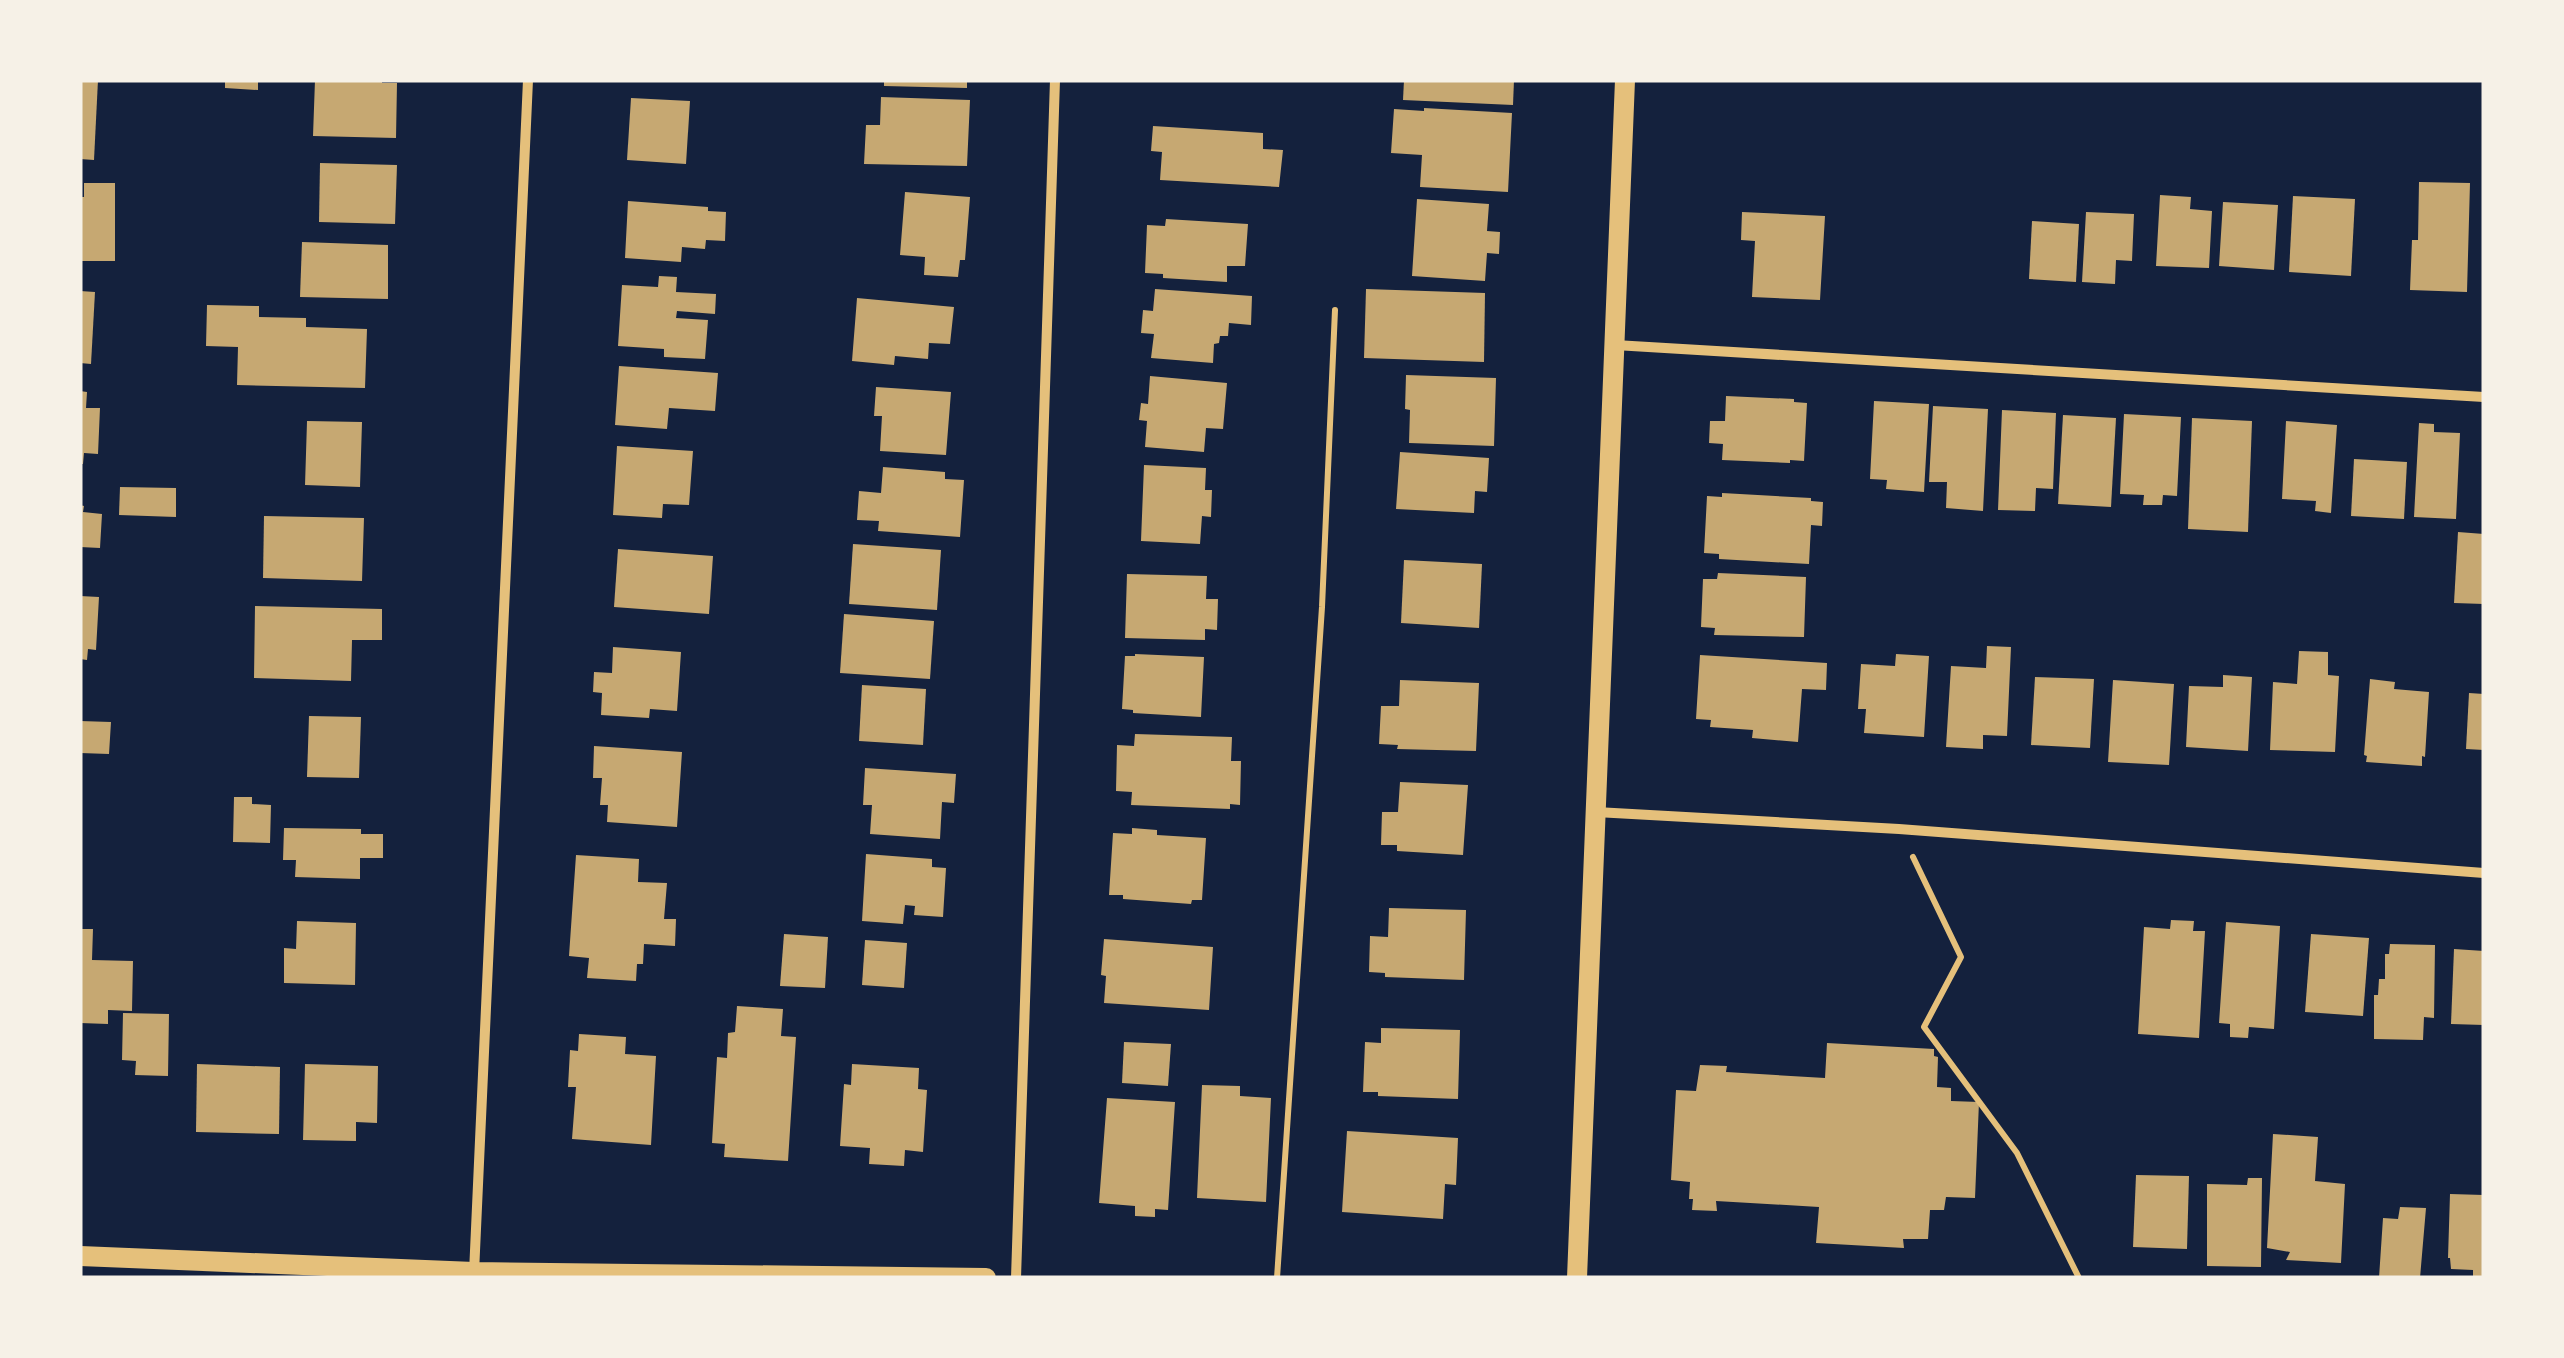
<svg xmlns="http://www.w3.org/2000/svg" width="2564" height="1358" font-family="'Work Sans',sans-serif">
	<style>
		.building { fill: #c6a872 }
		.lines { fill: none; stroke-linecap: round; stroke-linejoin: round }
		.path { stroke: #e5c07b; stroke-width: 6 }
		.minor { stroke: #e5c07b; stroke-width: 10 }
		.secondary { stroke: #e5c07b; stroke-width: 20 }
	</style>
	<rect width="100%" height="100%" fill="#14213d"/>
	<g class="building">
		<polygon points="80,80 98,80 94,160 80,159"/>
		<polygon points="225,80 258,80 258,90 225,88"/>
		<polygon points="315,80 382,80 382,83 397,83 396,138 313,136"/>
		<polygon points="884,80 967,80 967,88 884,86"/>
		<polygon points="1404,80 1514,80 1513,105 1403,100"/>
		<polygon points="881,97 970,100 967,166 864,164 866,125 880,125"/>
		<polygon points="631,98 690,101 686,164 627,160"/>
		<polygon points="1424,108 1512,113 1508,192 1420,187 1422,155 1391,153 1394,109 1424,111"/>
		<polygon points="1153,126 1263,133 1263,149 1283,150 1279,187 1160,180 1162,152 1151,151"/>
		<polygon points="320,163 397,165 395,224 319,222"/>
		<polygon points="2419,182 2470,183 2467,292 2410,290 2412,240 2418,240"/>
		<polygon points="84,183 115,183 115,261 80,261 80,197 84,197"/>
		<polygon points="905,192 970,197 965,260 960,260 958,277 924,275 925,257 900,255"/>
		<polygon points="2160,195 2191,197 2190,209 2212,211 2209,268 2156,266"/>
		<polygon points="2293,196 2355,199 2351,276 2289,272"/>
		<polygon points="1417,199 1489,204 1487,231 1500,232 1499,254 1487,253 1485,281 1412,276"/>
		<polygon points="628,201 708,207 708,211 726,212 725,241 706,240 705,249 682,247 681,262 625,258"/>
		<polygon points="2223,202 2278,205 2274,270 2219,266"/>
		<polygon points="1742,212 1825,216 1820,300 1752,297 1755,241 1741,240"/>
		<polygon points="2086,212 2134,214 2132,261 2116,260 2115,284 2082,282"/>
		<polygon points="1166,219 1248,224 1245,266 1227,266 1227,282 1163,278 1163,274 1145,273 1147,225 1165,226"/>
		<polygon points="2032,221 2079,224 2076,282 2029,279"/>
		<polygon points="302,242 388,245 388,299 300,297"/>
		<polygon points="659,276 677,277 676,292 716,294 715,314 677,311 676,318 708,320 705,359 664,357 664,349 618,346 622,285 658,287"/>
		<polygon points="1155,289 1252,296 1251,325 1229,323 1228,336 1220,336 1219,343 1214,344 1213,363 1151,358 1154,334 1141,333 1143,310 1153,311"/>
		<polygon points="1366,289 1485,293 1484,362 1364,358"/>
		<polygon points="80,291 95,292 91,364 80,363"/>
		<polygon points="857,298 954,307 950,344 929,343 928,359 895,356 894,365 852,361"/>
		<polygon points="207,305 259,306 259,317 306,318 306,327 367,329 365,388 237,385 238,347 206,346"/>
		<polygon points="619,366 718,373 715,411 669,408 667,429 615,425"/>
		<polygon points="1406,375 1496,378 1494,446 1409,443 1410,410 1405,409"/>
		<polygon points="1150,376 1227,383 1223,429 1206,428 1204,452 1145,447 1147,421 1139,420 1141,403 1148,404"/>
		<polygon points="876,387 951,392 946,455 880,451 882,416 874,416"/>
		<polygon points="80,391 87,392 86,408 100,408 98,454 84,453 83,464 80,464"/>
		<polygon points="1726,396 1794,399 1794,402 1807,403 1804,461 1790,460 1790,463 1722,460 1723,444 1709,443 1710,421 1725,421"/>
		<polygon points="1874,401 1929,404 1924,492 1886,489 1887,480 1870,479"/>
		<polygon points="1933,406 1988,409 1983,511 1946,508 1947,482 1929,482"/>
		<polygon points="2002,410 2056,413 2053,489 2036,488 2035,511 1998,510"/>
		<polygon points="2124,414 2181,417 2177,496 2163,495 2162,505 2143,505 2144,495 2120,494"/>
		<polygon points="2063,415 2116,418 2111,507 2058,504"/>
		<polygon points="2192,418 2252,421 2248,532 2188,529"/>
		<polygon points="307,421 362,422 360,487 305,485"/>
		<polygon points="2286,421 2337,425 2331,513 2315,511 2316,501 2282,499"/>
		<polygon points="2419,423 2434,424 2434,432 2460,433 2456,519 2414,517"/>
		<polygon points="617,446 693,451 689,505 663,504 662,518 613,515"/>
		<polygon points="1400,452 1489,458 1487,492 1475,491 1474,513 1396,509"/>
		<polygon points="2354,459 2407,462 2404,519 2351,516"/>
		<polygon points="1144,465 1206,468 1205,490 1212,490 1211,517 1202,516 1200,544 1141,541"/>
		<polygon points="883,467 945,472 945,479 964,480 960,537 878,531 879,521 857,520 859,491 881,493"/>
		<polygon points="120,487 176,488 176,517 119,515"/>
		<polygon points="1722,493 1811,498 1811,501 1823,502 1822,526 1811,525 1809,564 1719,559 1719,554 1704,553 1707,496 1722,497"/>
		<polygon points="80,505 84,506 83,512 102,514 100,548 80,547"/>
		<polygon points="264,516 364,518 362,581 263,578"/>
		<polygon points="2458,532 2484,534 2484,604 2454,603"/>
		<polygon points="853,544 941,550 937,610 849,604"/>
		<polygon points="618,549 713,556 709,614 614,607"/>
		<polygon points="1404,560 1482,564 1479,628 1401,623"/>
		<polygon points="1718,573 1806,577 1804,637 1714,635 1715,628 1701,627 1703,579 1717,579"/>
		<polygon points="1127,574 1207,576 1206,599 1218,599 1217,630 1205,629 1205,640 1125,638"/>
		<polygon points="80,596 99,597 96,650 88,649 87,660 80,659"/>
		<polygon points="255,606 382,609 382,640 352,640 351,681 254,678"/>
		<polygon points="844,614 934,621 930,679 840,673"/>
		<polygon points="1987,646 2011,647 2007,736 1983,735 1983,749 1946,747 1951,666 1986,668"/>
		<polygon points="613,647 681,652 677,711 650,709 649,718 601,715 602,693 593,692 594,672 612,673"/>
		<polygon points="2299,651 2328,652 2328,675 2339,676 2335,752 2270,750 2273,682 2297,684"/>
		<polygon points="1135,654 1204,657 1201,717 1133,713 1133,710 1122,709 1125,656 1135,656"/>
		<polygon points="1896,654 1929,656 1924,737 1864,733 1866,709 1858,709 1861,664 1895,666"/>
		<polygon points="1700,655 1827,663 1826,690 1802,689 1798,742 1752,738 1753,730 1710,727 1711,720 1696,719"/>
		<polygon points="2223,675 2252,677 2248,751 2186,747 2189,686 2223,687"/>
		<polygon points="2035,677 2094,679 2090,748 2031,745"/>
		<polygon points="2370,679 2395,682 2394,689 2429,692 2425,757 2422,756 2422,766 2366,762 2367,756 2364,755"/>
		<polygon points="1400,680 1479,683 1476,751 1397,749 1398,745 1379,744 1381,706 1399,706"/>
		<polygon points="2113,680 2174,684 2169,765 2108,762"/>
		<polygon points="862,685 926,689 923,745 859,741"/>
		<polygon points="2469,693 2484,694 2484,750 2466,749"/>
		<polygon points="309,716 361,717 359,778 307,777"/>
		<polygon points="80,721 111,722 109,754 80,753"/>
		<polygon points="1135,734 1232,737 1231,761 1241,761 1240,805 1230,804 1230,809 1131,805 1132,792 1116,791 1117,745 1134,746"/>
		<polygon points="594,746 682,752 677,827 607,822 608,805 600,805 602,778 593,778"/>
		<polygon points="865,768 956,774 954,803 942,802 940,839 870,834 872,805 863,805"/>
		<polygon points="1400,782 1468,785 1463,855 1397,851 1397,845 1381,845 1382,812 1398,812"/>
		<polygon points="234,797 252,797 252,804 271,805 270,843 233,842"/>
		<polygon points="284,828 361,829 361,834 383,834 383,858 360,858 360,879 295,877 296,860 283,860"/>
		<polygon points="1132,828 1157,830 1157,835 1206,838 1202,900 1192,900 1191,904 1123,899 1123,895 1109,895 1113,833 1132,834"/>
		<polygon points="866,854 932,859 932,867 946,868 943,917 914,915 915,906 905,905 903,924 862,921"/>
		<polygon points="576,855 639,859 638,882 667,883 664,919 676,919 675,946 644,944 643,964 637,964 636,981 587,978 589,958 569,956"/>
		<polygon points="1389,908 1466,910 1464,980 1385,977 1385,973 1369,972 1370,936 1388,937"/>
		<polygon points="2171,920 2194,921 2193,931 2205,931 2199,1038 2138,1034 2144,927 2170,929"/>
		<polygon points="297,921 356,923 355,985 284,983 284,948 296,949"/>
		<polygon points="2226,922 2280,926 2274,1029 2249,1027 2248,1038 2230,1037 2230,1024 2219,1023"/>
		<polygon points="80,929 93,929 92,960 133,961 132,1011 108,1010 108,1024 80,1023"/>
		<polygon points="784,934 828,937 825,988 780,986"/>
		<polygon points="2311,934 2369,938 2363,1016 2305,1012"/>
		<polygon points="1104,939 1213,947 1209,1010 1104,1003 1106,976 1101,975"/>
		<polygon points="865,940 907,943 904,988 862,985"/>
		<polygon points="2390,944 2435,945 2434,1018 2424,1017 2423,1040 2374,1039 2374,995 2378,995 2379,979 2385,979 2385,954 2389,954"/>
		<polygon points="2454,949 2484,951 2484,1025 2451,1024"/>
		<polygon points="737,1006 783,1009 781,1036 796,1037 788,1161 724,1157 725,1144 712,1143 717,1057 727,1058 728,1033 735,1032"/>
		<polygon points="123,1013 169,1014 168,1076 135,1075 136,1061 122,1060"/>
		<polygon points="1381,1028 1460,1030 1458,1099 1378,1096 1378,1092 1363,1092 1365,1042 1381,1043"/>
		<polygon points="579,1034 626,1037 625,1054 656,1056 651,1145 572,1139 576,1087 568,1087 570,1050 578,1051"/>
		<polygon points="1124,1042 1171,1044 1168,1086 1122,1083"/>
		<polygon points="1827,1043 1934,1049 1934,1056 1938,1057 1937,1087 1951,1088 1951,1101 1979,1102 1975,1198 1946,1197 1944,1210 1930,1210 1928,1239 1903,1239 1904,1248 1816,1243 1819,1207 1716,1201 1717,1211 1692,1210 1693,1199 1689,1199 1690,1182 1671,1180 1676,1090 1696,1091 1700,1065 1727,1066 1726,1072 1825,1078"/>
		<polygon points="197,1064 280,1067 279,1134 196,1132"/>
		<polygon points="305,1064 378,1066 377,1123 356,1122 356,1141 303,1140"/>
		<polygon points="852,1064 919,1068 918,1089 927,1090 923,1152 905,1150 904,1166 869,1164 870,1148 840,1146 844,1084 851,1085"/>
		<polygon points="1202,1085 1240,1086 1240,1096 1271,1098 1266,1202 1197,1198"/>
		<polygon points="1107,1098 1175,1102 1168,1210 1155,1209 1155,1217 1135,1216 1135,1206 1099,1203"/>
		<polygon points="1347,1131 1458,1138 1456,1185 1445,1184 1443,1219 1342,1212"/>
		<polygon points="2273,1134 2318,1137 2315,1181 2345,1184 2341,1263 2286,1260 2290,1252 2267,1248"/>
		<polygon points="2136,1175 2189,1176 2187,1249 2133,1247"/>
		<polygon points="2248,1178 2262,1178 2261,1267 2207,1266 2207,1184 2247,1185"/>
		<polygon points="2450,1194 2484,1195 2484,1278 2473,1278 2473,1270 2451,1269 2450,1258 2448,1258"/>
		<polygon points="2400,1207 2426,1208 2420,1278 2379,1278 2383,1218 2398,1219"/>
	</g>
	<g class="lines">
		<g class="path">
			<polyline points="1913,857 1961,957 1924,1027 2017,1153 2079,1278"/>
			<polyline points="1277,1278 1322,607 1335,310"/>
		</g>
		<g class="minor">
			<polyline points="1615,345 2484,397"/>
			<polyline points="1596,812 1899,829 2484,873"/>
			<polyline points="474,1273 528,80"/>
			<polyline points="1016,1278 1055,80"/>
		</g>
		<g class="secondary">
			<polyline points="80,1256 474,1272 986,1278"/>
			<polyline points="1577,1278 1625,80"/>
		</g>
	</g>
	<rect width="2564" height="1358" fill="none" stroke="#f6f1e7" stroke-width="165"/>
</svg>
